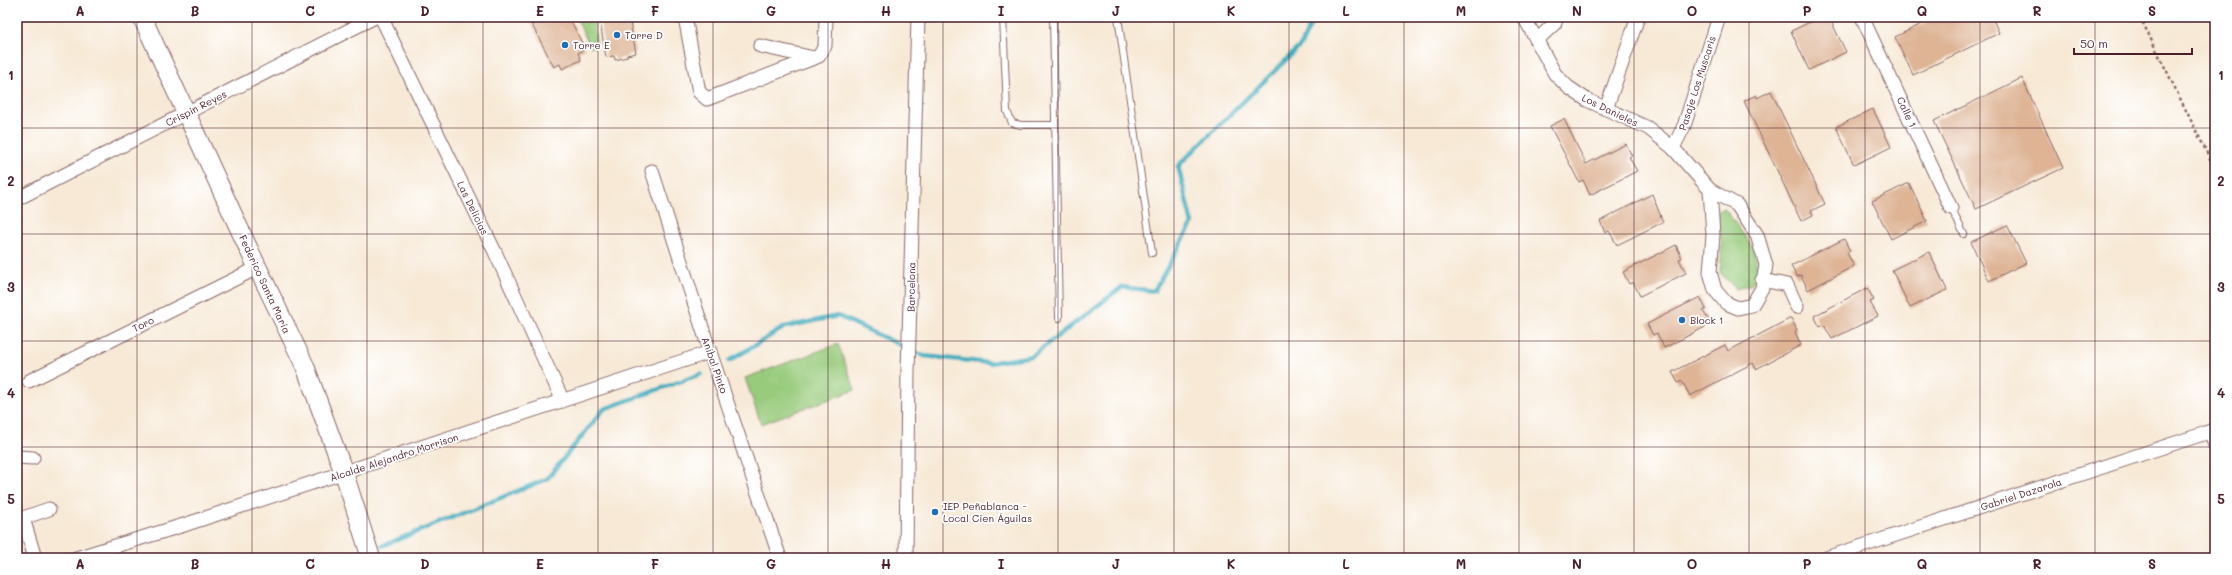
<svg xmlns="http://www.w3.org/2000/svg" width="2232" height="575" font-family="Mali,sans-serif">
	<style>
		.green { fill: #98cb7b; stroke: #717553 }
		.lines { fill: none; stroke-linecap: round; stroke-linejoin: round }
		.stream { stroke: #3facbe; stroke-width: 4.5 }
		.building { fill: #deb494 }
		.lane-casing { stroke: #876667; stroke-width: 8 }
		.street-casing { stroke: #876667; stroke-width: 15 }
		.secondary-casing { stroke: #876667; stroke-width: 20 }
		.path { stroke: #876667; stroke-width: 2.5; stroke-dasharray: 3 3; stroke-linecap: butt }
		.lane { stroke: #fff; stroke-width: 6 }
		.street { stroke: #fff; stroke-width: 13 }
		.secondary { stroke: #fff; stroke-width: 18 }
		.grid { fill: none; stroke: #4a1f2b; stroke-width: 1; stroke-opacity: 0.55 }
		.poi-dot { fill: #1f6fb2; stroke: #fff; stroke-width: 1.5 }
		.labels { text-anchor: middle; dominant-baseline: central; stroke-width: 3.5; stroke-linejoin: round; paint-order: stroke }
		.poi-label { font-size: 10px; fill: #4a1f2b; stroke: #fff; text-anchor: start }
		.street-label { font-size: 10px; fill: #4a1f2b; stroke: #fff }
		.neatline { fill: none; stroke: #4a1f2b; stroke-width: 1.5 }
		.grid-label { font-size: 13px; text-anchor: middle; font-weight: bold; fill: #4a1f2b }
	</style>
	<rect width="100%" height="100%" fill="#fff"/>
	<filter id="ink" filterUnits="userSpaceOnUse"><feTurbulence type="fractalNoise" baseFrequency=".025" numOctaves="2"/><feDisplacementMap in="SourceGraphic" scale="8" xChannelSelector="R" yChannelSelector="G"/><feConvolveMatrix kernelMatrix="1 2 1 2 8 2 1 2 1" color-interpolation-filters="sRGB"/></filter>
	<filter id="wash" filterUnits="userSpaceOnUse"><feTurbulence type="fractalNoise" baseFrequency=".012" numOctaves="4" result="noise"/><feDisplacementMap in="SourceGraphic" scale="16" xChannelSelector="R" yChannelSelector="G"/><feGaussianBlur stdDeviation="0.9" result="paint"/><feColorMatrix in="noise" values="0 0 0 0 0 0 0 0 0 0 0 0 0 0 0 0 0 1.4 0 .05"/><feComposite in="paint" operator="in"/></filter>
	<g filter="url(#wash)">
		<rect width="100%" height="100%" fill="#f7e9d6"/>
		<g class="green">
			<polygon points="576,17 593,17 597,47 590,47"/>
			<polygon points="1724,208 1752,246 1758,268 1752,284 1736,289 1720,273 1722,245 1717,212"/>
			<polygon points="838,344 855,390 761,424 745,378"/>
		</g>
		<g class="lines">
			<g class="stream">
				<polyline points="729,361 785,327 838,316 924,356 990,363 1032,356 1122,287 1154,291 1192,224 1178,166 1301,45 1314,17"/>
				<polyline points="382,546 547,479 604,409 701,374"/>
				<polyline points="348,558 356,556"/>
			</g>
		</g>
		<g id="blocks">
			<g class="building">
				<polygon points="543,17 569,17 585,49 578,53 581,60 562,69 560,64 554,67 531,23"/>
				<polygon points="599,17 629,17 636,53 627,55 627,57 615,60 614,56 606,57"/>
				<polygon points="1821,17 1829,17 1846,52 1809,70 1791,31"/>
				<polygon points="1936,17 1992,17 1999,33 1913,75 1895,37"/>
				<polygon points="2022,78 2063,168 1976,209 1934,121"/>
				<polygon points="1771,91 1825,204 1811,211 1813,215 1801,221 1744,101 1756,95 1757,98"/>
				<polygon points="1873,109 1891,147 1854,165 1836,127"/>
				<polygon points="1564,119 1586,164 1626,144 1632,156 1629,157 1637,171 1590,195 1583,180 1579,182 1550,126"/>
				<polygon points="1909,183 1927,221 1891,239 1872,201"/>
				<polygon points="1652,194 1663,222 1617,245 1609,231 1605,233 1600,221"/>
				<polygon points="2007,225 2026,263 1989,281 1971,242"/>
				<polygon points="1844,239 1850,251 1847,253 1854,266 1808,290 1801,275 1797,277 1791,266"/>
				<polygon points="1676,245 1682,258 1679,259 1686,273 1640,296 1633,282 1629,284 1623,272"/>
				<polygon points="1929,252 1947,290 1910,308 1892,270"/>
				<polygon points="1867,288 1874,300 1870,302 1878,316 1832,339 1824,325 1820,327 1814,316"/>
				<polygon points="1700,297 1706,309 1703,311 1711,324 1664,348 1657,333 1653,335 1647,324"/>
				<polygon points="1791,318 1797,330 1795,332 1801,345 1756,369 1753,363 1690,396 1682,381 1678,383 1672,372 1725,345 1728,351"/>
			</g>
		</g>
	</g>
	<g filter="url(#ink)">
		<use href="#blocks" fill-opacity="0" stroke="#876667" stroke-width="1"/>
		<g class="lines">
			<defs>
				<g id="lane">
					<polyline points="1003,17 1007,111 1012,123 1021,125 1054,125"/>
					<polyline points="1053,17 1059,318"/>
					<polyline points="1118,17 1152,253"/>
					<polyline points="1951,208 1964,234"/>
				</g>
				<g id="street">
					<polyline points="381,17 495,252 563,401"/>
					<polyline points="685,17 699,92 707,99 819,56 825,46 826,17"/>
					<polyline points="1524,17 1555,74 1568,87 1587,100 1648,128 1673,148 1710,190 1737,205 1757,235 1766,265 1762,288 1752,305 1738,308 1726,303 1715,290 1710,272 1713,235 1710,190"/>
					<polyline points="1862,17 1951,208"/>
					<polyline points="1537,40 1555,23 1557,17"/>
					<polyline points="760,46 814,58"/>
					<polyline points="1606,109 1638,17"/>
					<polyline points="1673,148 1684,126 1719,17"/>
					<polyline points="652,171 710,352 780,558"/>
					<polyline points="17,199 375,17"/>
					<polyline points="1762,280 1787,285 1797,307"/>
					<polyline points="29,381 257,268"/>
					<polyline points="2210,431 2215,445"/>
					<polyline points="17,457 33,458"/>
					<polyline points="17,516 23,518 49,509"/>
					<polyline points="23,518 35,558"/>
					<polyline points="76,558 184,525 710,352"/>
					<polyline points="906,558 908,371 918,17"/>
					<polyline points="1826,558 2215,430"/>
				</g>
				<polyline id="secondary" points="142,17 251,254 305,366 344,473 371,558"/>
			</defs>
			<use href="#lane" class="lane-casing"/>
			<use href="#street" class="street-casing"/>
			<use href="#secondary" class="secondary-casing"/>
			<polyline class="path" points="2140,17 2213,165"/>
			<use href="#lane" class="lane"/>
			<use href="#street" class="street"/>
			<use href="#secondary" class="secondary"/>
		</g>
	</g>
	<path class="grid" d="M137,17V558M252,17V558M367,17V558M483,17V558M598,17V558M713,17V558M828,17V558M943,17V558M1058,17V558M1174,17V558M1289,17V558M1404,17V558M1519,17V558M1634,17V558M1749,17V558M1865,17V558M1980,17V558M2095,17V558M17,128H2215M17,234H2215M17,341H2215M17,447H2215"/>
	<g class="poi-dot">
		<circle cx="617" cy="35" r="4"/>
		<circle cx="565" cy="45" r="4"/>
		<circle cx="1682" cy="320" r="4"/>
		<circle cx="935" cy="512" r="4"/>
	</g>
	<g class="labels">
		<g class="poi-label">
			<text x="625" y="35">Torre D</text>
			<text x="573" y="45">Torre E</text>
			<text x="1690" y="320">Block 1</text>
			<text x="943" y="506">IEP Peñablanca -<tspan x="943" dy="12">Local Cien Águilas</tspan></text>
		</g>
		<g class="street-label">
			<text transform="translate(1697 83) rotate(-72)">Pasaje Los Muscaris</text>
			<text transform="translate(196 108) rotate(-27)">Crispin Reyes</text>
			<text transform="translate(1610 110) rotate(26)">Los Danieles</text>
			<text transform="translate(1907 112) rotate(65)">Calle 1</text>
			<text transform="translate(473 208) rotate(64)">Las Delicias</text>
			<text transform="translate(265 284) rotate(65)">Federico Santa María</text>
			<text transform="translate(911 287) rotate(-89)">Barcelona</text>
			<text transform="translate(143 324) rotate(-26)">Toro</text>
			<text transform="translate(715 365) rotate(71)">Aníbal Pinto</text>
			<text transform="translate(394 457) rotate(-18)">Alcalde Alejandro Morrison</text>
			<text transform="translate(2021 494) rotate(-18)">Gabriel Dazarola</text>
		</g>
	</g>
	<rect width="2232" height="575" fill="none" stroke="#fff" stroke-width="44"/>
	<path d="M2074 48v6h118v-6" fill="none" stroke="#4a1f2b" stroke-width="2"/>
	<text x="2080" y="48" font-size="12" fill="#4a1f2b" stroke="#ffffff" stroke-width="3" paint-order="stroke">50 m</text>
	<rect x="22" y="22" width="2188" height="531" class="neatline"/>
	<g class="grid-label">
		<text x="80" y="16">A</text>
		<text x="195" y="16">B</text>
		<text x="310" y="16">C</text>
		<text x="425" y="16">D</text>
		<text x="540" y="16">E</text>
		<text x="655" y="16">F</text>
		<text x="771" y="16">G</text>
		<text x="886" y="16">H</text>
		<text x="1001" y="16">I</text>
		<text x="1116" y="16">J</text>
		<text x="1231" y="16">K</text>
		<text x="1346" y="16">L</text>
		<text x="1461" y="16">M</text>
		<text x="1577" y="16">N</text>
		<text x="1692" y="16">O</text>
		<text x="1807" y="16">P</text>
		<text x="1922" y="16">Q</text>
		<text x="2037" y="16">R</text>
		<text x="2152" y="16">S</text>
		<text x="11" y="80">1</text>
		<text x="2221" y="80">1</text>
		<text x="11" y="186">2</text>
		<text x="2221" y="186">2</text>
		<text x="11" y="292">3</text>
		<text x="2221" y="292">3</text>
		<text x="11" y="398">4</text>
		<text x="2221" y="398">4</text>
		<text x="11" y="504">5</text>
		<text x="2221" y="504">5</text>
		<text x="80" y="569">A</text>
		<text x="195" y="569">B</text>
		<text x="310" y="569">C</text>
		<text x="425" y="569">D</text>
		<text x="540" y="569">E</text>
		<text x="655" y="569">F</text>
		<text x="771" y="569">G</text>
		<text x="886" y="569">H</text>
		<text x="1001" y="569">I</text>
		<text x="1116" y="569">J</text>
		<text x="1231" y="569">K</text>
		<text x="1346" y="569">L</text>
		<text x="1461" y="569">M</text>
		<text x="1577" y="569">N</text>
		<text x="1692" y="569">O</text>
		<text x="1807" y="569">P</text>
		<text x="1922" y="569">Q</text>
		<text x="2037" y="569">R</text>
		<text x="2152" y="569">S</text>
	</g>
</svg>
